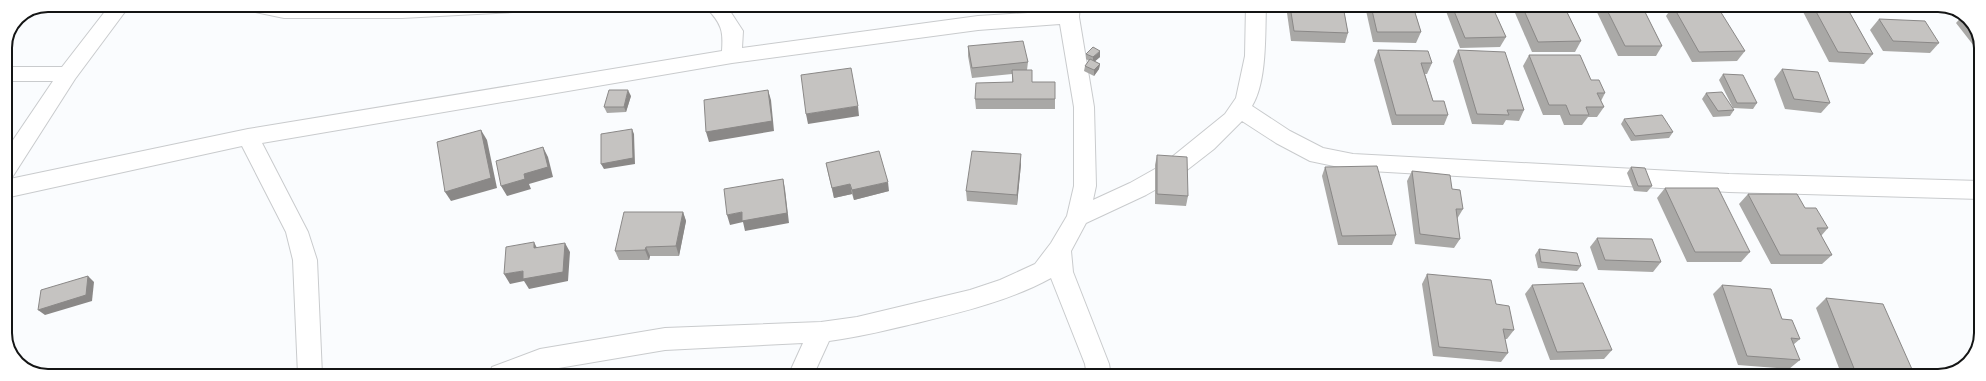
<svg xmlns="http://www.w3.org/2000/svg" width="1986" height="381" font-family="Helvetica,sans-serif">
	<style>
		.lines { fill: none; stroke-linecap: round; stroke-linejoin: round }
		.minor-casing { stroke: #c9cbcd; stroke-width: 2 }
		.minor { fill: #fff; fill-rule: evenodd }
		.wall { fill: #a9a8a6 }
		.shaded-wall { fill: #8a8887 }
		.building { fill: #c5c3c1; stroke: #8a8887 }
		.rim { fill: none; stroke: #141515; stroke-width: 2 }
	</style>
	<rect width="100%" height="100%" fill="#fafcfe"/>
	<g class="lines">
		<defs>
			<g id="minor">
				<polygon points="110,5 130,5 75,79 13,176 5,178 5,152 53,81 5,81 5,67 62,67"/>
				<polygon points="242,5 522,5 520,10 513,12 402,18 284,18 245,10"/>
				<path d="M703,5H726L743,31L742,48L978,16L1060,11V5H1080L1079,17L1094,107L1096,186L1093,200L1130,183L1162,165L1225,114L1236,98L1245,56L1246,5H1266C1265,34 1267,82 1252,106L1290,131L1323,148L1353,154L1729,174L1980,181V199L1729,192L1353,170L1310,161L1276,143L1242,121L1214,149L1178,177L1146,195L1086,223L1071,251L1073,272L1109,364L1111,376H1087L1085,364L1051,278C1011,300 966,311 921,322C891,329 860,337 829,341L813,376H788L803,343L665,350L541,371L529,375H489L492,367L540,349L665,328L821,322L857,317L970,290L1000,280L1035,264L1051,243L1067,216L1074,186V107L1060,24L978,30L732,63L262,143L308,232L317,260L322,375H298L293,260L286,232L242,146L5,198V180L248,129L722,51C723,35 723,27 712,14C709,10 705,10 703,5Z"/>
			</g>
		</defs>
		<use href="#minor" class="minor-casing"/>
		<use href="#minor" class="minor"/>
	</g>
	<g class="wall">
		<polygon points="1286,6 1343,6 1348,33 1345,43 1291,41"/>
		<polygon points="1365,6 1413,6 1421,32 1416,43 1373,42"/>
		<polygon points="1427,6 1440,6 1439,7 1427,7"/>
		<polygon points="1444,6 1492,6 1506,37 1500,47 1460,48"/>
		<polygon points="1512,6 1564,6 1581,41 1575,52 1532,52"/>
		<polygon points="1594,6 1642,6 1662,46 1656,56 1618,56"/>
		<polygon points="1673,6 1745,51 1737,61 1692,62 1666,16"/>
		<polygon points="1800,6 1846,6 1873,54 1864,64 1829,62"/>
		<polygon points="1963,15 1970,19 1981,42 1981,55 1956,23"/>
		<polygon points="1879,19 1939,43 1930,53 1883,51 1870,30"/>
		<polygon points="968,46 1028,62 1027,70 1032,82 1055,99 1055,109 976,109 975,99 1012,82 1012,74 972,78 968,56"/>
		<polygon points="1378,50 1432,63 1427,74 1425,74 1433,101 1448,115 1444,125 1392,125 1374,60"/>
		<polygon points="1458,50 1524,110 1519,121 1506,120 1503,125 1472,124 1453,61"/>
		<polygon points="1086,54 1100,57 1095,61 1100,64 1099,69 1094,76 1084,71 1085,66 1089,61 1086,59"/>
		<polygon points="1529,55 1591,80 1605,93 1601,101 1604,107 1597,117 1588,117 1582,125 1564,125 1560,115 1543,115 1523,66"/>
		<polygon points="1782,69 1830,103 1821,113 1785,109 1774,79"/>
		<polygon points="1723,74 1757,103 1753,109 1733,108 1719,80"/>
		<polygon points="1706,93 1734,110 1730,116 1713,117 1702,99"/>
		<polygon points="631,96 626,112 607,113 604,107"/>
		<polygon points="1624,119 1673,132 1669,138 1631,141 1621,124"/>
		<polygon points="1157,155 1188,196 1186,206 1155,204 1155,165"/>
		<polygon points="826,163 889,191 854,200 852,194 834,198 828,173"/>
		<polygon points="1021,164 1017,205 967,201 966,191"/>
		<polygon points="1325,167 1396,235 1392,245 1338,245 1322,176"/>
		<polygon points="1631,167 1652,186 1647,192 1634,191 1627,173"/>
		<polygon points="1412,171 1452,189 1463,209 1457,219 1460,239 1454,248 1415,244 1407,181"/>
		<polygon points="1665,188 1750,252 1741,262 1687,262 1657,198"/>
		<polygon points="1748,194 1805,208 1828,228 1821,236 1832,255 1822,264 1771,264 1739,204"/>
		<polygon points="683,212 686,221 679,256 650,256 649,260 619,260 615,251"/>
		<polygon points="1597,238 1661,262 1653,272 1598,270 1590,247"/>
		<polygon points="1539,249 1581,266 1577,271 1538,268 1535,255"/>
		<polygon points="1427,274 1496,304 1514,330 1507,339 1505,339 1508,353 1501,362 1433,356 1422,284"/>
		<polygon points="1532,285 1612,350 1604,359 1550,360 1525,294"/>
		<polygon points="1722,285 1782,319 1800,339 1793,345 1800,360 1789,369 1738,365 1713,294"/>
		<polygon points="1826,298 1915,376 1842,376 1816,308"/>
	</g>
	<g class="shaded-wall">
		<polygon points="21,16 22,18 12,32 18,17"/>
		<polygon points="1100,51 1100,57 1093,63 1093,57"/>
		<polygon points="1100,64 1099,69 1094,76 1094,70"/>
		<polygon points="628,90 631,96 626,112 624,107"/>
		<polygon points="768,90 771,100 774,131 709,142 706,132"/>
		<polygon points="858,106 859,116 808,124 806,114"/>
		<polygon points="632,129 634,134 635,164 604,169 601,164"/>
		<polygon points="481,130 487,140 497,188 451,201 445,192"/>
		<polygon points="543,147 548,157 553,177 529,184 531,189 507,196 501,186 524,174"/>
		<polygon points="1021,154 1021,164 1017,205 1017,195"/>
		<polygon points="783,179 785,189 789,223 745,231 743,222 730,225 727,215 742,212"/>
		<polygon points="888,182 889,191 854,200 852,190"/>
		<polygon points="850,184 852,194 834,198 832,188"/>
		<polygon points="683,212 686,221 679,256 676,246"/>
		<polygon points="534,242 539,252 534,248"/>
		<polygon points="565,243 570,252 568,281 529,289 524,281 510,284 504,274 523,271"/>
		<polygon points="646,247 650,256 649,260 645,250"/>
		<polygon points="88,276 94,282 92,301 45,315 38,310"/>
	</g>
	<g class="building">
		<polygon points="1290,6 1343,6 1348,33 1294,31"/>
		<polygon points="1371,6 1413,6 1421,32 1377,32"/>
		<polygon points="1452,6 1492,6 1506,37 1465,38"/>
		<polygon points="1522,6 1564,6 1581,41 1538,42"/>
		<polygon points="1605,6 1642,6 1662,46 1625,46"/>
		<polygon points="1673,6 1717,6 1745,51 1699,52"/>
		<polygon points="1813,6 1846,6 1873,54 1838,52"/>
		<polygon points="1879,19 1925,21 1939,43 1893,41"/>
		<polygon points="1023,41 1028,62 972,68 968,46"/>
		<polygon points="1093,47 1100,51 1093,57 1086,54"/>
		<polygon points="1378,50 1428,51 1432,63 1421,63 1433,101 1444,101 1448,115 1396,115"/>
		<polygon points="1458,50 1505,52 1524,110 1507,110 1509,115 1477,114"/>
		<polygon points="1529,55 1580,55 1591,80 1599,80 1605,93 1597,93 1604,107 1586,107 1589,115 1570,115 1566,105 1549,105"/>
		<polygon points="1090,59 1100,64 1094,70 1085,66"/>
		<polygon points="851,68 858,106 806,114 801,75"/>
		<polygon points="1782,69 1818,72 1830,103 1794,99"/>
		<polygon points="1012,70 1032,70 1032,82 1055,82 1055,99 975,99 976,83 1013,82"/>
		<polygon points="1723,74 1743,75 1757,103 1737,103"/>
		<polygon points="609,90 628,90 624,107 604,107"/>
		<polygon points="768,90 772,121 706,132 704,100"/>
		<polygon points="1722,92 1734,110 1718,111 1706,93"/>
		<polygon points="1662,115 1673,132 1635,136 1624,119"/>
		<polygon points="632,129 633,158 601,164 601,134"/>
		<polygon points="481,130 491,178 445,192 437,142"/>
		<polygon points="543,147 548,167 524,174 525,179 501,186 496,161"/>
		<polygon points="879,151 888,182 852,190 850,184 832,188 826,163"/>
		<polygon points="972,151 1021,154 1017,195 966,191"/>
		<polygon points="1157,155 1187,157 1188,196 1157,194"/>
		<polygon points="1377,166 1396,235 1342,236 1325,167"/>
		<polygon points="1631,167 1645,168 1652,186 1638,186"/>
		<polygon points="1412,171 1450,175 1452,189 1460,190 1463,209 1456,209 1460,239 1420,234"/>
		<polygon points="783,179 787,213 742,221 742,212 727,215 724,189"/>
		<polygon points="1665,188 1718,188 1750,252 1695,252"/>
		<polygon points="1748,194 1797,194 1805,208 1816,208 1828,228 1817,228 1832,255 1780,255"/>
		<polygon points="624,212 683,212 676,246 646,247 645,250 615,251"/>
		<polygon points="1597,238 1652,239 1661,262 1605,260"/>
		<polygon points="534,242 534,248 565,243 563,272 523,279 523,271 504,274 506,247"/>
		<polygon points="1539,249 1577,253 1581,266 1541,262"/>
		<polygon points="1427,274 1491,280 1496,304 1509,306 1514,330 1503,329 1508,353 1439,347"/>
		<polygon points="88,276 86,295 38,310 41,290"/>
		<polygon points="1583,283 1612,350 1557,352 1532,285"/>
		<polygon points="1722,285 1771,289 1782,319 1792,320 1800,339 1791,338 1800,360 1747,356"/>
		<polygon points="1826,298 1883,304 1915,376 1857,376"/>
	</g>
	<path d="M0 0H1986V381H0ZM48 12H1938A36 36 0 0 1 1974 48V333A36 36 0 0 1 1938 369H48A36 36 0 0 1 12 333V48A36 36 0 0 1 48 12Z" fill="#fff" fill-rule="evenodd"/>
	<path class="rim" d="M48 12H1938A36 36 0 0 1 1974 48V333A36 36 0 0 1 1938 369H48A36 36 0 0 1 12 333V48A36 36 0 0 1 48 12Z"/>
</svg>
